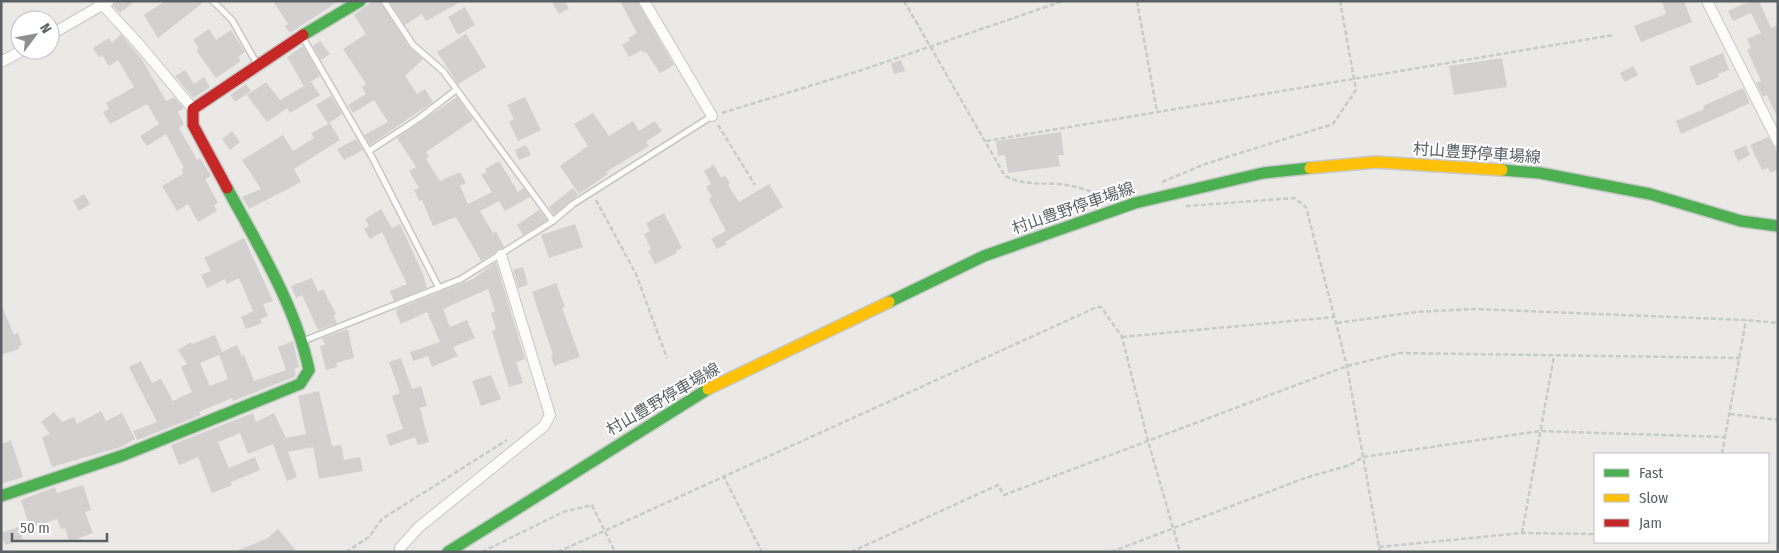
<svg xmlns="http://www.w3.org/2000/svg" width="1779" height="553" font-family="'Fira Sans Condensed','Noto Sans JP',sans-serif">
	<style>
		.building { fill: #d3d1cf; fill-rule: evenodd }
		.lines { fill: none; stroke-linecap: round; stroke-linejoin: round }
		.lane-casing { stroke: #c7c7c6; stroke-width: 8 }
		.street-casing { stroke: #c7c7c6; stroke-width: 12 }
		.fast-casing { stroke: #c7c8c8; stroke-width: 14 }
		.slow-casing { stroke: #c7c8c8; stroke-width: 14 }
		.jam-casing { stroke: #c7c8c8; stroke-width: 14 }
		.path { stroke: #c6cdc8; stroke-width: 2.5; stroke-dasharray: 5 2.5; stroke-linecap: butt }
		.lane { stroke: #fcfcfb; stroke-width: 5 }
		.street { stroke: #fcfcfb; stroke-width: 10 }
		.fast { stroke: #4caf50; stroke-width: 11 }
		.slow { stroke: #ffc107; stroke-width: 11 }
		.jam { stroke: #c62828; stroke-width: 11 }
		.labels { text-anchor: middle; dominant-baseline: central; stroke-width: 4; stroke-linejoin: round; paint-order: stroke }
		.street-label { font-size: 16px; fill: #5a6064; stroke: #fff }
	</style>
	<rect width="100%" height="100%" fill="#ebe9e5"/>
	<g class="building">
		<polygon points="116,1 135,1 120,13 113,6"/>
		<polygon points="165,1 205,1 158,38 144,15"/>
		<polygon points="273,1 339,1 290,33 285,26 288,24"/>
		<polygon points="373,1 380,1 409,47 423,59 405,76 417,94 425,89 433,102 370,145 364,135 388,122 374,100 353,113 348,105 366,94 362,87 366,84 343,49 366,34 354,15"/>
		<polygon points="389,1 462,1 426,21 422,14 405,25"/>
		<polygon points="551,1 565,1 569,9 559,14"/>
		<polygon points="620,1 637,1 674,65 660,73 646,52 643,53 642,50 629,57 622,45 630,40 628,38 637,33"/>
		<polygon points="1662,1 1684,1 1692,22 1641,42 1634,26 1666,14"/>
		<polygon points="1750,1 1759,1 1771,28 1778,25 1778,119 1767,95 1763,97 1756,83 1761,81 1747,50 1751,48 1747,39 1761,33 1751,13 1733,21 1728,11"/>
		<polygon points="465,7 475,25 458,35 448,17"/>
		<polygon points="209,29 216,40 231,30 245,52 238,57 241,61 216,78 196,50 199,48 193,40"/>
		<polygon points="121,34 141,58 166,101 174,97 184,108 178,112 184,124 179,128 197,160 200,158 211,176 205,179 218,203 214,205 217,211 198,222 188,204 177,211 162,186 183,174 182,169 184,168 166,134 147,146 140,136 159,124 147,104 110,124 103,112 109,109 106,103 134,87 118,60 109,66 102,55 99,58 93,48 109,38 112,43"/>
		<polygon points="466,34 486,67 458,84 437,52"/>
		<polygon points="320,41 330,54 321,60 313,46"/>
		<polygon points="303,46 320,76 304,86 287,57"/>
		<polygon points="1723,53 1729,70 1718,74 1719,77 1697,86 1689,67"/>
		<polygon points="1502,58 1507,87 1454,95 1449,66"/>
		<polygon points="901,60 905,71 894,74 891,63"/>
		<polygon points="1633,66 1638,75 1625,82 1620,73"/>
		<polygon points="185,70 194,84 204,77 210,87 193,98 175,76"/>
		<polygon points="266,82 280,100 311,82 320,95 290,113 287,108 267,122 247,95"/>
		<polygon points="246,84 251,91 235,102 230,95"/>
		<polygon points="1743,88 1750,103 1681,134 1676,121 1704,109 1703,106"/>
		<polygon points="331,96 342,114 328,124 316,105"/>
		<polygon points="457,97 473,120 426,152 429,157 426,159 440,181 460,172 466,183 460,186 468,204 492,192 481,175 487,172 485,169 499,161 518,192 524,188 530,197 505,211 499,201 480,211 493,233 496,231 504,247 481,261 456,217 433,226 422,200 419,201 414,190 419,188 409,171 416,167 397,138"/>
		<polygon points="525,97 541,130 518,141 509,122 514,119 507,105"/>
		<polygon points="593,113 609,136 633,121 639,131 655,121 662,131 646,142 649,146 606,172 608,174 579,194 560,166 588,146 574,124"/>
		<polygon points="330,123 340,140 294,169 301,182 249,209 242,197 261,189 242,160 283,135 293,151 314,138 311,133"/>
		<polygon points="232,131 240,142 230,150 222,139"/>
		<polygon points="1061,132 1064,155 1058,155 1060,166 1008,173 1005,155 998,156 996,141"/>
		<polygon points="1768,137 1778,153 1778,169 1770,173 1768,168 1762,170 1750,145"/>
		<polygon points="356,139 363,150 344,160 337,149"/>
		<polygon points="526,145 531,155 519,160 515,150"/>
		<polygon points="1746,145 1750,155 1738,161 1733,151"/>
		<polygon points="714,165 721,178 725,175 730,184 728,185 739,202 769,184 783,207 725,242 727,244 717,249 711,239 726,231 709,199 712,197 706,187 711,184 704,171"/>
		<polygon points="573,188 578,195 554,215 549,207"/>
		<polygon points="84,194 90,204 79,211 73,201"/>
		<polygon points="381,209 392,228 400,224 423,274 427,288 394,301 390,291 407,284 382,232 370,239 364,229 369,226 365,219"/>
		<polygon points="539,210 547,220 523,235 517,225"/>
		<polygon points="664,213 682,248 676,251 677,253 655,264 648,251 651,249 644,234 650,231 646,223"/>
		<polygon points="575,224 583,247 549,258 541,235"/>
		<polygon points="244,238 273,301 263,304 268,316 260,319 262,323 246,329 241,317 253,311 239,278 227,284 225,279 207,288 201,275 211,271 204,258"/>
		<polygon points="496,262 525,359 516,362 523,383 509,387 492,331 496,329 491,313 495,311 488,289 443,309 450,327 467,320 475,338 453,347 458,356 432,367 428,356 413,361 410,352 440,342 427,312 401,324 396,312 397,309 473,279"/>
		<polygon points="523,267 528,285 518,288 513,270"/>
		<polygon points="312,278 318,292 323,289 336,314 334,316 337,323 318,330 302,295 296,298 291,286"/>
		<polygon points="556,283 565,307 562,308 580,357 554,366 551,356 553,355 532,292"/>
		<polygon points="1,304 14,335 18,333 22,345 19,346 19,349 1,355"/>
		<polygon points="348,329 354,358 336,363 337,367 326,370 320,346 325,345 322,338"/>
		<path d="M215,335L222,352L237,345L242,356L244,355L254,381L286,370L278,347L293,341L299,367L294,369L296,374L294,377L233,401L232,398L199,412L201,415L137,440L133,431L157,422L129,367L141,361L152,383L161,379L173,401L192,392L181,367L187,364L178,350L191,342L192,344ZM219,355L228,379L210,386L200,363Z"/>
		<polygon points="401,358 412,389 421,386 427,406 420,408 429,442 418,445 415,437 390,446 386,435 403,429 392,396 400,393 389,362"/>
		<polygon points="491,375 501,399 481,406 472,381"/>
		<polygon points="319,391 332,446 341,445 344,460 360,457 363,471 319,479 313,447 288,452 297,477 287,481 273,444 248,454 240,433 218,442 229,468 255,457 260,470 231,482 232,485 212,493 198,457 179,465 171,445 253,413 256,422 274,413 286,438 306,434 298,396"/>
		<polygon points="101,411 106,421 122,413 135,439 121,447 52,467 42,437 50,434 41,422 54,412 62,422 74,417 77,424"/>
		<polygon points="11,440 23,477 1,484 1,444"/>
		<polygon points="83,485 91,510 85,512 93,533 69,542 65,528 61,529 57,519 30,528 21,500 55,487 57,493"/>
		<polygon points="19,527 23,540 5,545 1,533"/>
		<polygon points="278,529 297,552 234,552 268,538"/>
	</g>
	<g class="lines">
		<defs>
			<g id="lane">
				<polyline points="213,1 232,20 257,64"/>
				<polyline points="384,1 413,45 443,71 553,221"/>
				<polyline points="302,36 372,157 439,288"/>
				<polyline points="369,151 418,119 456,90"/>
				<polyline points="303,341 461,279 553,221 573,204 712,116"/>
			</g>
			<g id="street">
				<polyline points="99,1 137,42 193,109"/>
				<polyline points="644,1 712,116"/>
				<polyline points="1707,1 1778,142"/>
				<polyline points="50,35 109,1"/>
				<polyline points="1,62 23,50"/>
				<polyline points="400,552 400,548 419,527 544,426 550,415 501,255"/>
			</g>
			<g id="fast">
				<polyline points="303,35 360,1"/>
				<polyline points="1502,170 1540,173 1650,194 1741,221 1778,226"/>
				<polyline points="889,302 984,256 1135,203 1263,173 1310,168"/>
				<path d="M1,496L124,455L300,384L309,370C296,307 258,245 227,188"/>
				<polyline points="448,552 708,389"/>
			</g>
			<g id="slow">
				<polyline points="1310,168 1376,162 1502,170"/>
				<polyline points="708,389 889,302"/>
			</g>
			<polyline id="jam" points="227,188 193,125 193,109 303,35"/>
		</defs>
		<use href="#lane" class="lane-casing"/>
		<use href="#street" class="street-casing"/>
		<use href="#fast" class="fast-casing"/>
		<use href="#slow" class="slow-casing"/>
		<use href="#jam" class="jam-casing"/>
		<g class="path">
			<path d="M904,1L1005,176C1023,185 1040,183 1059,184C1076,186 1093,191 1108,199"/>
			<polyline points="1137,1 1157,112"/>
			<polyline points="722,113 865,69 1063,1"/>
			<polyline points="718,125 755,185"/>
			<polyline points="986,141 1613,35"/>
			<polyline points="1162,182 1205,164 1333,124 1356,90 1340,1"/>
			<polyline points="596,200 636,274 667,358"/>
			<polyline points="1186,206 1294,198 1306,207 1347,366 1380,552"/>
			<polyline points="1337,323 1416,312 1475,309 1746,320 1778,323"/>
			<polyline points="1122,337 1334,317"/>
			<polyline points="1730,414 1778,420"/>
			<polyline points="1722,454 1746,320"/>
			<polyline points="723,475 762,552"/>
			<polyline points="1522,533 1554,356"/>
			<polyline points="1379,547 1522,533 1595,534"/>
			<polyline points="346,552 369,537 382,519 507,440"/>
			<polyline points="482,552 563,512 592,505 615,552"/>
			<polyline points="558,552 1097,307 1101,307 1122,337 1148,441 1180,552"/>
			<polyline points="851,552 998,485 1004,495 1347,366 1400,353 1740,358"/>
			<polyline points="1111,552 1305,478 1350,465 1363,457 1540,431 1725,437"/>
		</g>
		<use href="#lane" class="lane"/>
		<use href="#street" class="street"/>
		<use href="#fast" class="fast"/>
		<use href="#slow" class="slow"/>
		<use href="#jam" class="jam"/>
	</g>
	<g class="labels">
		<g class="street-label">
			<text transform="translate(1477 153) rotate(4)">村山豊野停車場線</text>
			<text transform="translate(1073 208) rotate(-19)">村山豊野停車場線</text>
			<text transform="translate(663 399) rotate(-30)">村山豊野停車場線</text>
		</g>
	</g>
	<rect width="1779" height="553" fill="none" stroke="#5a6064" stroke-width="5"/>
	<rect x="1594" y="453" width="175" height="90" fill="#ffffff" stroke="#bdbfc1"/>
	<rect x="1604" y="469" width="25" height="8" fill="#4caf50" stroke="#bdbfc1"/>
	<text x="1639" y="478" font-size="15" fill="#5a6064">Fast</text>
	<rect x="1604" y="494" width="25" height="8" fill="#ffc107" stroke="#bdbfc1"/>
	<text x="1639" y="503" font-size="15" fill="#5a6064">Slow</text>
	<rect x="1604" y="519" width="25" height="8" fill="#c62828" stroke="#bdbfc1"/>
	<text x="1639" y="528" font-size="15" fill="#5a6064">Jam</text>
	<g transform="translate(35 35) rotate(58)"><circle r="24" fill="#ffffff" stroke="#bdbfc1"/>
	<path d="M0-4L9 19L0 12L-9 19Z" fill="#8d9091"/>
	<text y="-8" font-size="14" font-weight="bold" text-anchor="middle" fill="#5a6064">N</text>
	</g>
	<path d="M12 533v8h95v-8" fill="none" stroke="#5a6064" stroke-width="2.5"/>
	<text x="20" y="533" font-size="15" fill="#5a6064" stroke="#ffffff" stroke-width="4" paint-order="stroke">50 m</text>
</svg>
